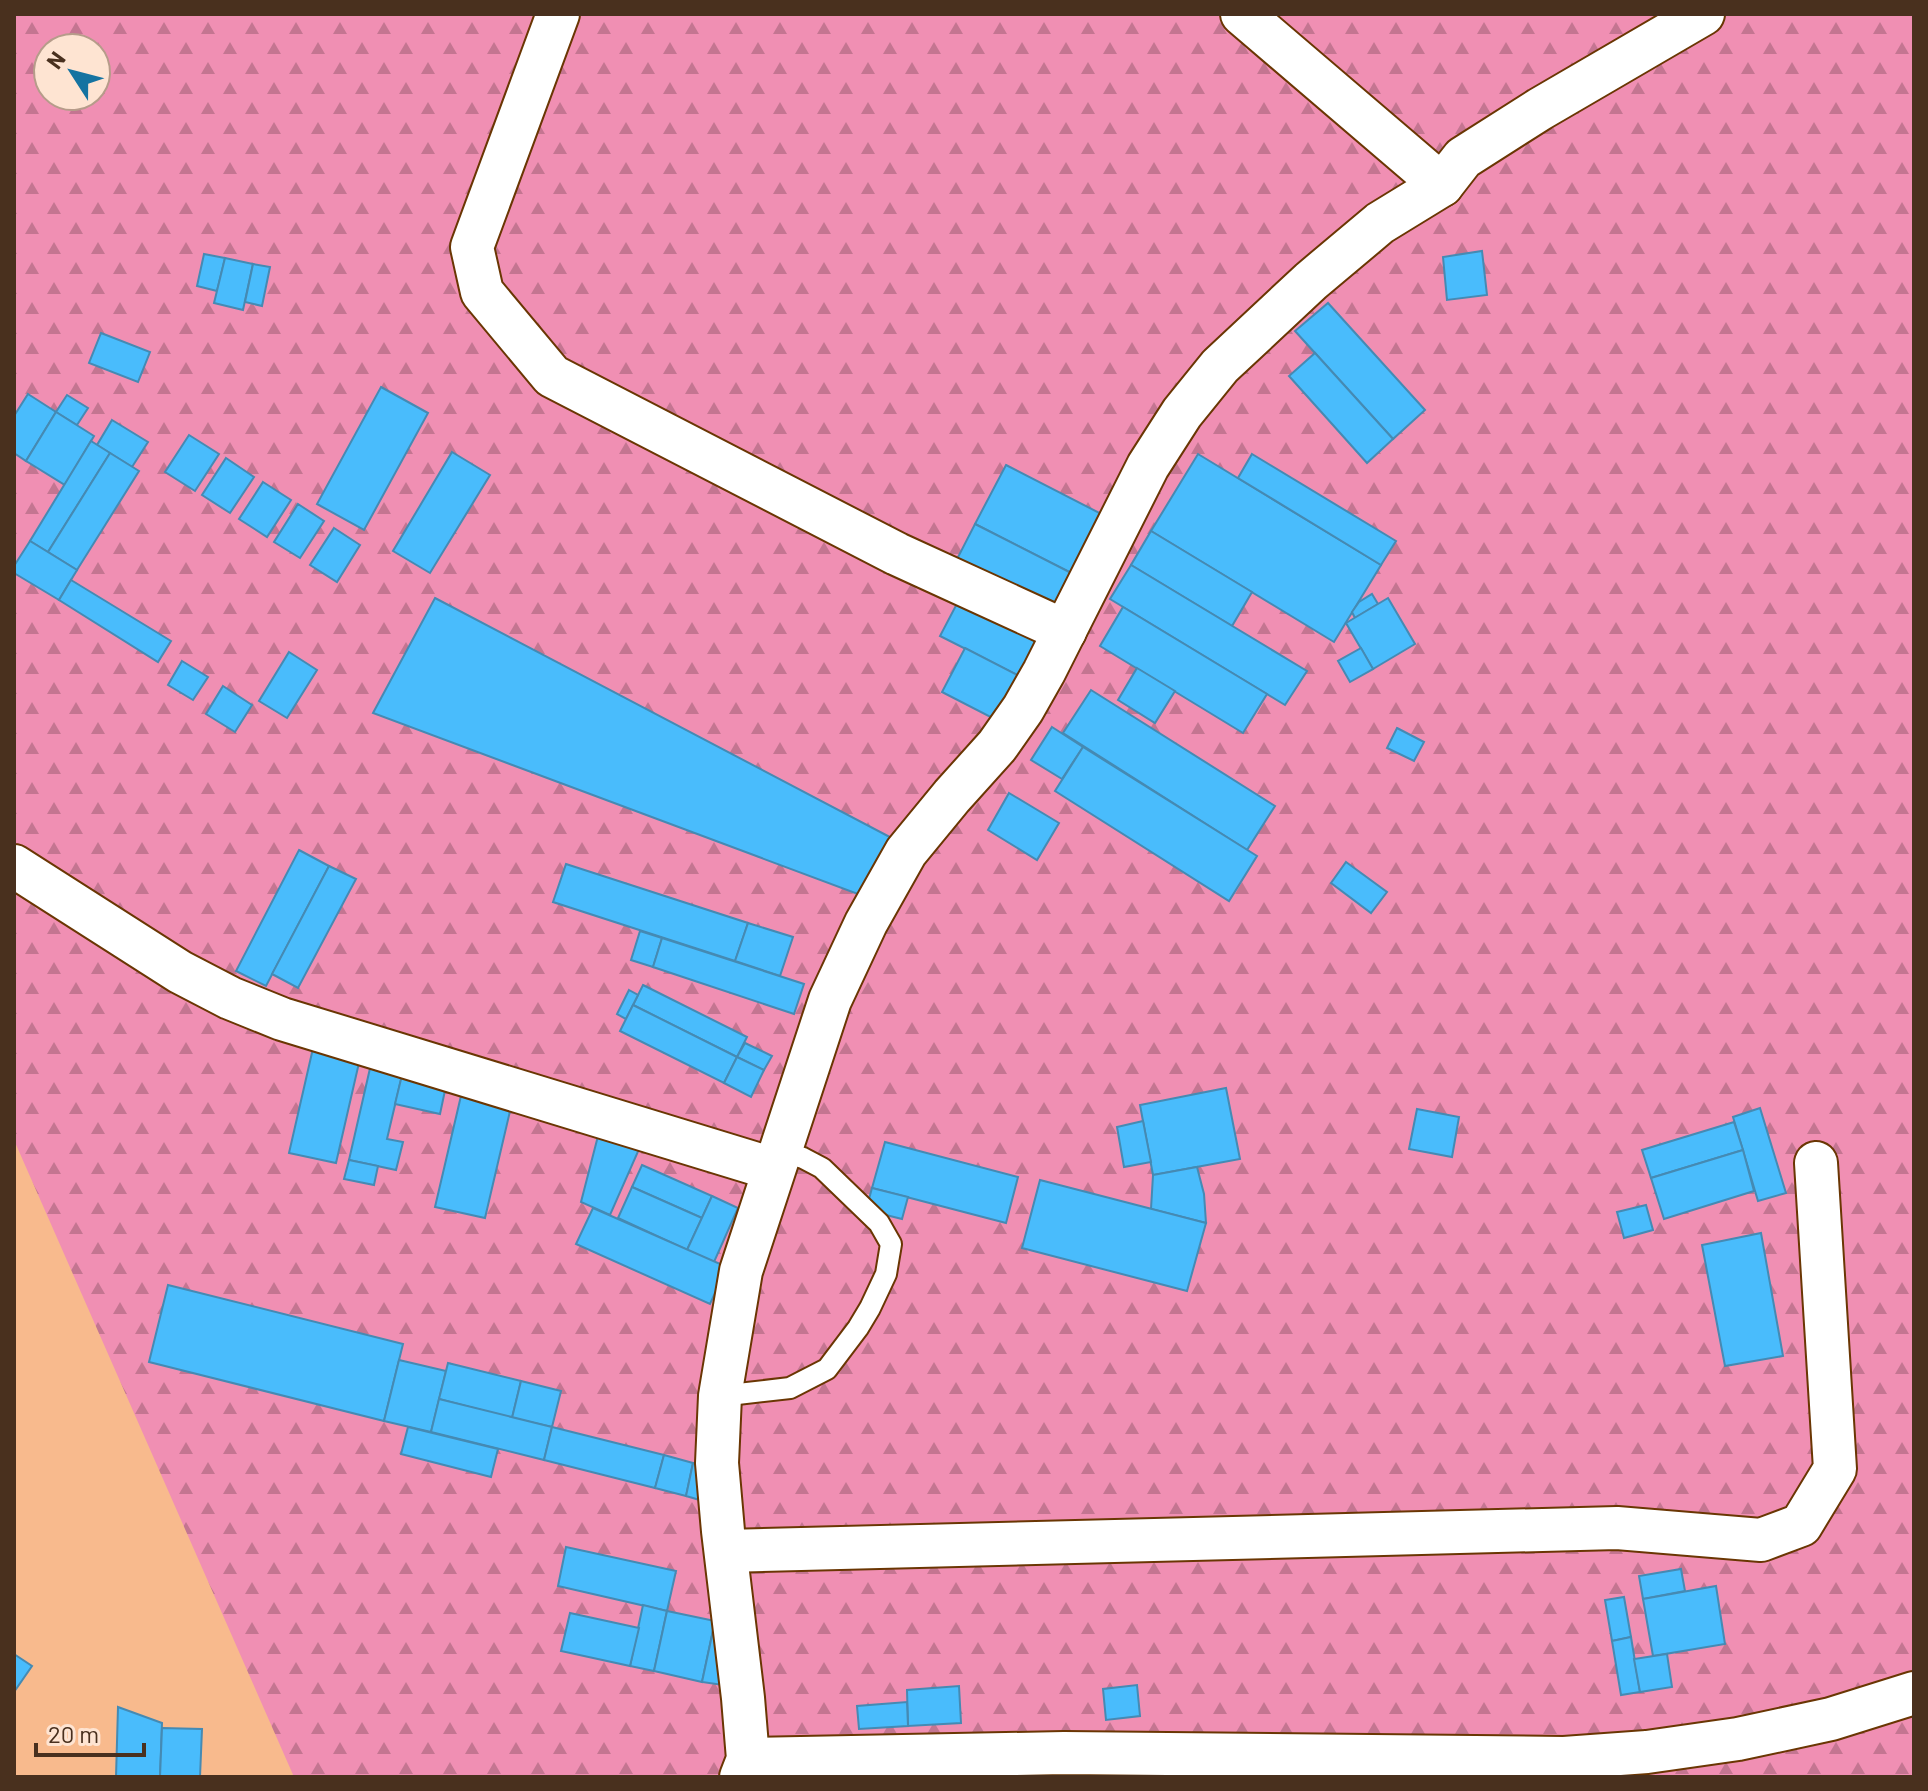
<svg xmlns="http://www.w3.org/2000/svg" width="1928" height="1791" font-family="Barlow,sans-serif">
	<style>
		.forest { fill: url(#forest-firs); fill-rule: evenodd }
		.building { fill: #49bcfc; stroke: #458ab3; stroke-width: 2 }
		.lines { fill: none; stroke-linecap: round; stroke-linejoin: round }
		.service-casing { stroke: #6a3603; stroke-width: 24 }
		.minor-casing { stroke: #6a3603; stroke-width: 46 }
		.service { stroke: #fff; stroke-width: 20 }
		.minor { stroke: #fff; stroke-width: 42 }
	</style>
	<defs>
		<pattern id="forest-firs" width="22" height="20" patternUnits="userSpaceOnUse" patternTransform="scale(2)"><rect width="22" height="20" fill="#f08fb3"/><path d="M5 1l3.5 6h-7zM16 11l3.5 6h-7z" fill="#c47591"/></pattern>
	</defs>
	<rect width="100%" height="100%" fill="#f8ba8d"/>
	<path class="forest" d="M14,14H1914V1777H294L14,1140ZM48,48H96V96H48Z"/>
	<g class="building">
		<polygon points="1482,251 1487,295 1447,300 1443,257"/>
		<polygon points="204,254 225,258 217,291 197,286"/>
		<polygon points="225,258 253,264 243,310 214,303"/>
		<polygon points="253,264 270,267 262,306 245,302"/>
		<polygon points="1328,303 1425,410 1393,439 1295,331"/>
		<polygon points="101,333 150,352 138,382 89,363"/>
		<polygon points="1315,353 1393,439 1367,463 1289,376"/>
		<polygon points="381,387 428,413 364,530 317,504"/>
		<polygon points="28,394 56,412 26,461 14,453 14,416"/>
		<polygon points="67,395 88,408 77,425 56,412"/>
		<polygon points="56,412 94,436 65,485 26,461"/>
		<polygon points="112,420 148,442 132,467 97,445"/>
		<polygon points="189,435 219,454 195,491 165,472"/>
		<polygon points="91,441 110,453 48,552 30,541"/>
		<polygon points="452,452 490,475 430,573 393,551"/>
		<polygon points="110,453 139,471 77,570 48,552"/>
		<polygon points="1198,454 1381,565 1334,642 1151,531"/>
		<polygon points="1252,454 1396,541 1381,565 1238,478"/>
		<polygon points="226,458 254,477 230,513 202,495"/>
		<polygon points="1006,465 1115,521 1085,580 975,524"/>
		<polygon points="263,482 291,500 267,537 239,519"/>
		<polygon points="298,504 324,521 300,558 274,542"/>
		<polygon points="975,524 1085,580 1064,619 955,563"/>
		<polygon points="334,528 360,545 337,582 310,565"/>
		<polygon points="1151,531 1252,592 1232,626 1131,565"/>
		<polygon points="30,541 77,570 59,600 14,573 14,566"/>
		<polygon points="1131,565 1307,671 1285,705 1110,599"/>
		<polygon points="71,580 171,641 158,662 59,600"/>
		<polygon points="962,594 1050,639 1029,681 940,636"/>
		<polygon points="1372,594 1378,604 1355,618 1352,612 1359,602"/>
		<polygon points="435,598 905,845 874,900 373,713"/>
		<polygon points="1388,598 1415,644 1373,669 1346,623"/>
		<polygon points="1123,607 1267,694 1243,733 1100,646"/>
		<polygon points="965,648 1029,681 1006,725 942,692"/>
		<polygon points="1361,648 1373,669 1350,682 1338,661"/>
		<polygon points="289,652 317,670 287,718 259,701"/>
		<polygon points="182,661 208,677 193,700 168,685"/>
		<polygon points="1137,668 1175,691 1155,723 1118,700"/>
		<polygon points="223,686 252,705 235,732 206,714"/>
		<polygon points="1091,690 1275,806 1247,850 1063,733"/>
		<polygon points="1052,727 1083,747 1062,779 1031,760"/>
		<polygon points="1397,728 1424,742 1414,761 1387,748"/>
		<polygon points="1083,747 1257,856 1229,901 1055,791"/>
		<polygon points="1009,793 1059,823 1037,860 988,830"/>
		<polygon points="299,850 329,866 266,986 236,971"/>
		<polygon points="1346,862 1387,892 1371,913 1331,883"/>
		<polygon points="566,864 748,923 735,961 553,902"/>
		<polygon points="329,866 356,879 298,988 272,974"/>
		<polygon points="748,923 793,937 780,976 735,961"/>
		<polygon points="640,931 662,938 653,967 631,960"/>
		<polygon points="662,938 804,984 794,1014 653,967"/>
		<polygon points="643,985 747,1037 737,1057 633,1005"/>
		<polygon points="629,990 638,995 626,1019 617,1014"/>
		<polygon points="633,1005 737,1057 724,1083 620,1031"/>
		<polygon points="745,1043 772,1056 764,1070 737,1057"/>
		<polygon points="314,1044 361,1054 336,1163 289,1153"/>
		<polygon points="737,1057 764,1070 751,1097 724,1083"/>
		<polygon points="371,1064 403,1071 387,1139 403,1142 396,1170 349,1160"/>
		<polygon points="403,1071 447,1081 440,1114 395,1104"/>
		<polygon points="464,1083 514,1094 485,1218 435,1207"/>
		<polygon points="1226,1088 1240,1159 1153,1175 1140,1105"/>
		<polygon points="1760,1108 1786,1193 1758,1201 1733,1117"/>
		<polygon points="1417,1109 1459,1117 1452,1157 1409,1149"/>
		<polygon points="1143,1121 1151,1162 1124,1167 1117,1127"/>
		<polygon points="1734,1122 1743,1150 1651,1178 1642,1150"/>
		<polygon points="598,1136 640,1147 610,1215 581,1202"/>
		<polygon points="885,1142 1018,1177 1006,1223 872,1188"/>
		<polygon points="1743,1150 1754,1191 1664,1219 1651,1178"/>
		<polygon points="349,1160 378,1166 374,1185 344,1179"/>
		<polygon points="642,1165 712,1196 702,1218 632,1187"/>
		<polygon points="1197,1167 1204,1194 1206,1223 1151,1209 1153,1175"/>
		<polygon points="1040,1180 1206,1223 1187,1291 1022,1248"/>
		<polygon points="632,1187 702,1218 687,1250 618,1218"/>
		<polygon points="872,1188 908,1197 902,1219 866,1210"/>
		<polygon points="712,1196 738,1208 714,1262 687,1250"/>
		<polygon points="1646,1205 1653,1230 1624,1238 1617,1212"/>
		<polygon points="593,1208 727,1267 710,1304 576,1244"/>
		<polygon points="1761,1233 1783,1356 1725,1366 1702,1245"/>
		<polygon points="168,1285 403,1344 384,1421 149,1362"/>
		<polygon points="399,1360 446,1371 431,1432 384,1421"/>
		<polygon points="448,1363 521,1381 512,1418 439,1399"/>
		<polygon points="521,1381 561,1391 552,1427 512,1418"/>
		<polygon points="439,1399 552,1427 544,1460 431,1432"/>
		<polygon points="408,1427 498,1449 491,1477 401,1454"/>
		<polygon points="552,1427 664,1455 655,1488 544,1460"/>
		<polygon points="664,1455 693,1463 686,1496 655,1488"/>
		<polygon points="693,1463 712,1465 717,1505 686,1496"/>
		<polygon points="566,1547 676,1571 667,1611 558,1586"/>
		<polygon points="1681,1569 1685,1591 1643,1599 1639,1576"/>
		<polygon points="1716,1586 1725,1644 1653,1656 1643,1599"/>
		<polygon points="1624,1597 1631,1637 1612,1641 1605,1600"/>
		<polygon points="643,1605 667,1611 654,1671 630,1666"/>
		<polygon points="667,1611 715,1621 702,1682 654,1671"/>
		<polygon points="570,1613 639,1628 630,1666 561,1651"/>
		<polygon points="715,1621 737,1687 702,1682"/>
		<polygon points="1631,1637 1640,1692 1621,1695 1612,1641"/>
		<polygon points="14,1654 32,1666 14,1692"/>
		<polygon points="1667,1654 1672,1687 1640,1692 1634,1659"/>
		<polygon points="1137,1685 1140,1716 1106,1720 1103,1689"/>
		<polygon points="959,1686 961,1723 908,1726 907,1690"/>
		<polygon points="907,1702 908,1726 859,1729 857,1706"/>
		<polygon points="118,1707 162,1723 160,1777 116,1777"/>
		<polygon points="162,1728 202,1729 200,1777 160,1777"/>
		<polygon points="953,1770 1087,1770 1086,1777 953,1777"/>
	</g>
	<g class="lines">
		<defs>
			<polyline id="service" points="720,1396 790,1388 827,1369 858,1328 870,1308 886,1274 891,1244 879,1223 822,1168 803,1158 779,1150"/>
			<g id="minor">
				<polyline points="558,14 472,247 482,292 552,376 897,554 1065,631"/>
				<polyline points="1242,14 1442,185"/>
				<polyline points="14,866 180,972 230,998 282,1019 773,1169"/>
				<polyline points="726,1551 1617,1528 1761,1540 1801,1525 1835,1469 1816,1163"/>
				<polyline points="748,1759 1064,1753 1564,1758 1647,1752 1738,1739 1831,1719 1914,1693"/>
				<polyline points="741,1777 748,1759 743,1698 723,1531 717,1463 720,1396 741,1271 830,1000 866,923 906,852 952,796 997,746 1023,709 1044,672 1148,466 1182,413 1220,366 1311,281 1380,223 1442,185 1463,158 1540,109 1703,14"/>
			</g>
		</defs>
		<use href="#service" class="service-casing"/>
		<use href="#minor" class="minor-casing"/>
		<use href="#service" class="service"/>
		<use href="#minor" class="minor"/>
	</g>
	<rect width="1928" height="1791" fill="none" stroke="#49301e" stroke-width="32"/>
	<g transform="translate(72 72) rotate(306)"><circle r="38" fill="#fee4d2" stroke="#b69c8a" stroke-width="2"/>
	<path d="M0-6L14 30L0 20L-14 30Z" fill="#1573a1"/>
	<text y="-12" font-size="22" font-weight="bold" text-anchor="middle" fill="#49301e">N</text>
	</g>
	<path d="M36 1743v12h108v-12" fill="none" stroke="#49301e" stroke-width="4"/>
	<text x="48" y="1743" font-size="24" fill="#49301e" stroke="#fee4d2" stroke-width="6" paint-order="stroke">20 m</text>
</svg>
